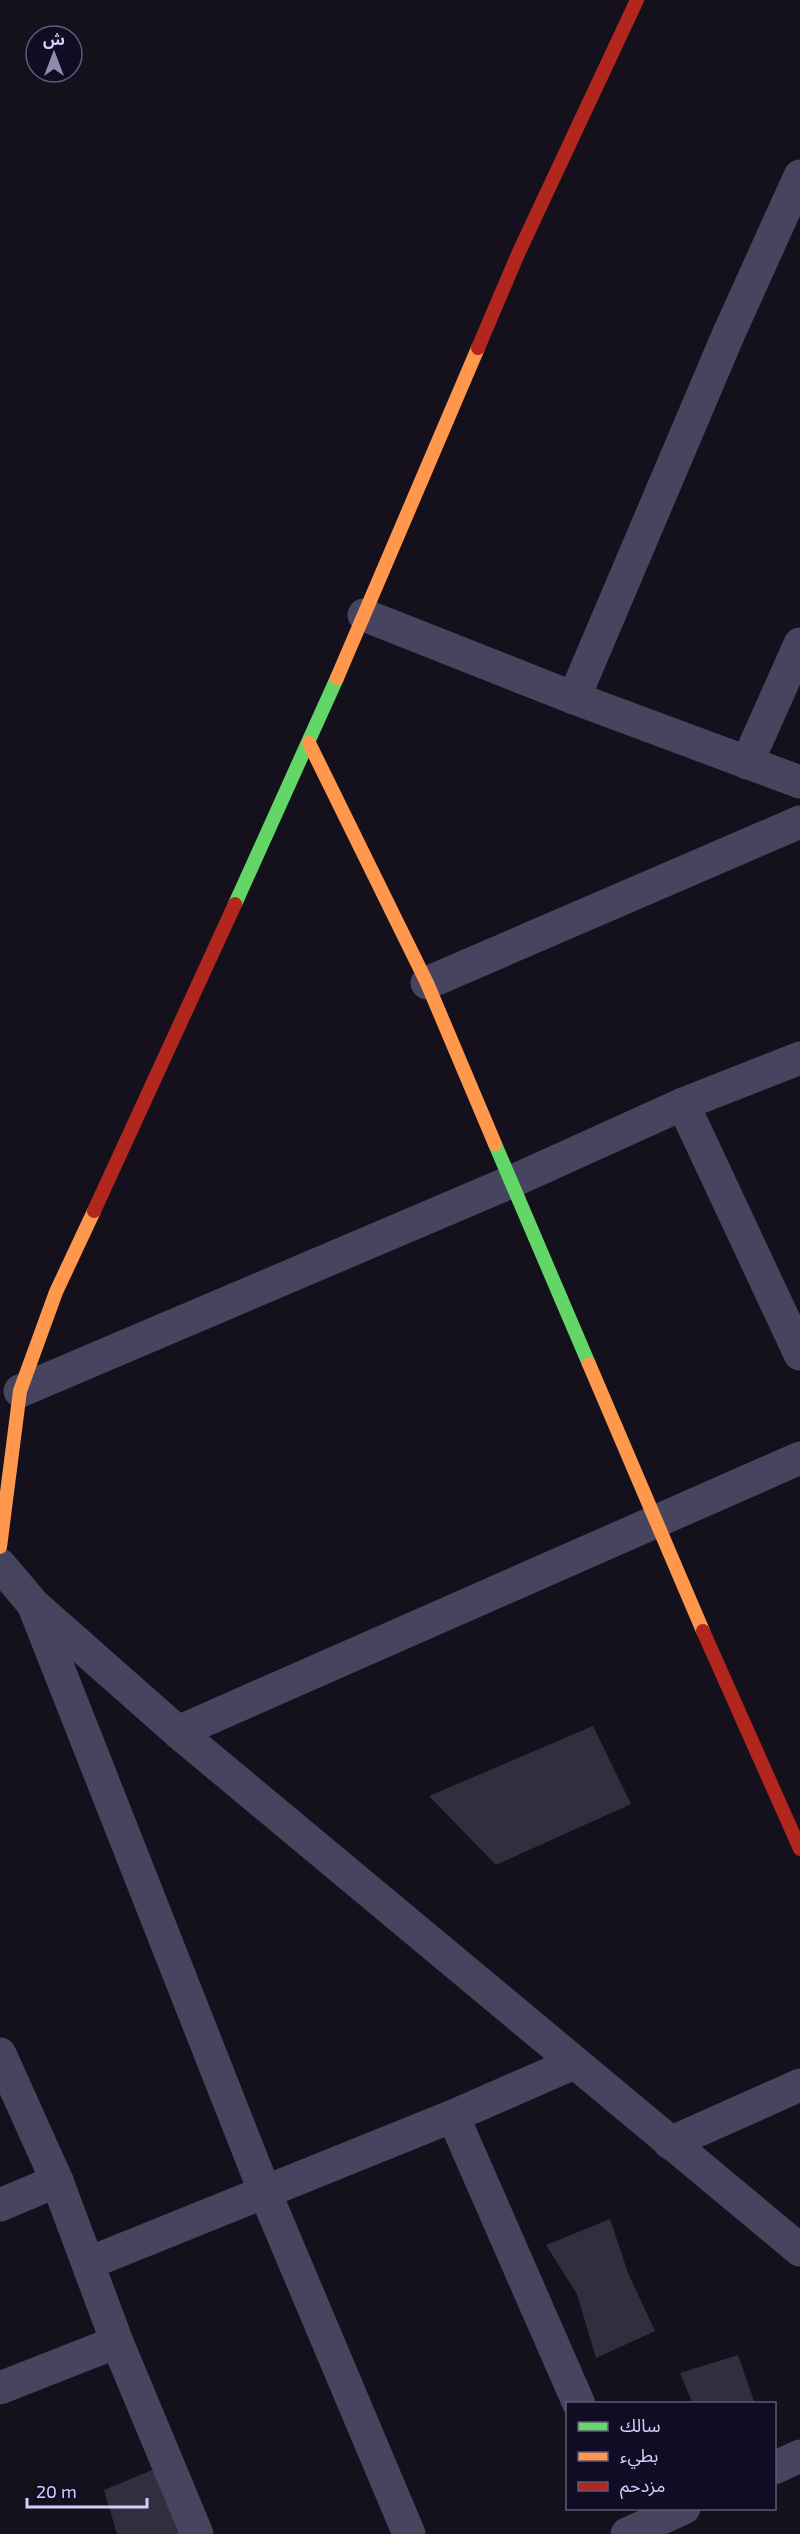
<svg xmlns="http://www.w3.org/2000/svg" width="800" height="2534" font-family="'Exo 2','Noto Sans Arabic',sans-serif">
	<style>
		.building { fill: #322e40 }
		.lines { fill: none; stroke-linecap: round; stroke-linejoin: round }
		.street { stroke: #47445f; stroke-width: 33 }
		.fast { stroke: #63d668; stroke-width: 14 }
		.slow { stroke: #ff974d; stroke-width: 14 }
		.jam { stroke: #b3261e; stroke-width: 14 }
	</style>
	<rect width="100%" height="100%" fill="#14111d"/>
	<g class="building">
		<polygon points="593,1726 631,1804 496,1865 429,1796"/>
		<polygon points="610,2219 628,2273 655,2331 596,2358 577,2294 546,2245"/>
		<polygon points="738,2355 755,2404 693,2404 680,2373"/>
		<polygon points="157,2468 184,2534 117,2534 104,2490"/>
	</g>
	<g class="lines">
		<g class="street">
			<polyline points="364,615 574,698 800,782"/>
			<polyline points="574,698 729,333 800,176"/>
			<polyline points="747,763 800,644"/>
			<polyline points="427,983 800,822"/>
			<polyline points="683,1104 800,1354"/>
			<polyline points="20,1391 513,1181 683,1104 800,1058"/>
			<polyline points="0,1565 33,1604 178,1732 800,2250"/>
			<polyline points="35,1609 264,2190 409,2534"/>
			<polyline points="178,1732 800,1458"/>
			<polyline points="0,2054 57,2181 117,2342 197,2534"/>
			<polyline points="453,2116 579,2404"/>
			<polyline points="670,2143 800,2085"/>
			<polyline points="0,2205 57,2181"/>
			<polyline points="89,2263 453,2116 574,2063"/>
			<polyline points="0,2388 117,2342"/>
			<polyline points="774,2468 800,2456"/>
			<polyline points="627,2534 684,2508"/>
		</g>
		<g class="fast">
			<polyline points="235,904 337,678"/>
			<polyline points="495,1144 589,1364"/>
		</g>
		<g class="slow">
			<polyline points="337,678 478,348"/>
			<polyline points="309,743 427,983 495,1144"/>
			<polyline points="589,1364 703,1631"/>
			<polyline points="0,1547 20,1391 56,1292 94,1211"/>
		</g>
		<g class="jam">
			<polyline points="478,348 518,254 637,0"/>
			<polyline points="94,1211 235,904"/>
			<polyline points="703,1631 800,1849"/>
		</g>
	</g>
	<rect x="566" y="2402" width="210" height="108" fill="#110b23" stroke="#60597b" stroke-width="1.5"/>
	<rect x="578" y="2422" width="30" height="9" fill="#63d668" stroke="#60597b" stroke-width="1.5"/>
	<text x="620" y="2432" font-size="18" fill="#d6cdff">سالك</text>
	<rect x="578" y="2452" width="30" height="9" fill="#ff974d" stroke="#60597b" stroke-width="1.5"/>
	<text x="620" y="2462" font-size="18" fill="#d6cdff">بطيء</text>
	<rect x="578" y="2482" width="30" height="9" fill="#b3261e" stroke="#60597b" stroke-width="1.5"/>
	<text x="620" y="2492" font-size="18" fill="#d6cdff">مزدحم</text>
	<g transform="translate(54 54)"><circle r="28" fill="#110b23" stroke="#60597b" stroke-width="1.5"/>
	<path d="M0-4.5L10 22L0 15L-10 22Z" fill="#928bb0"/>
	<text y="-9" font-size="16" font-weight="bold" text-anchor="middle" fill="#d6cdff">ش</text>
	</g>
	<path d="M27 2498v9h120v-9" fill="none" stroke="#d6cdff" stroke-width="3"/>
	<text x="36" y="2498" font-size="18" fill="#d6cdff" stroke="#110b23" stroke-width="4.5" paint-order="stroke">20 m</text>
</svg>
